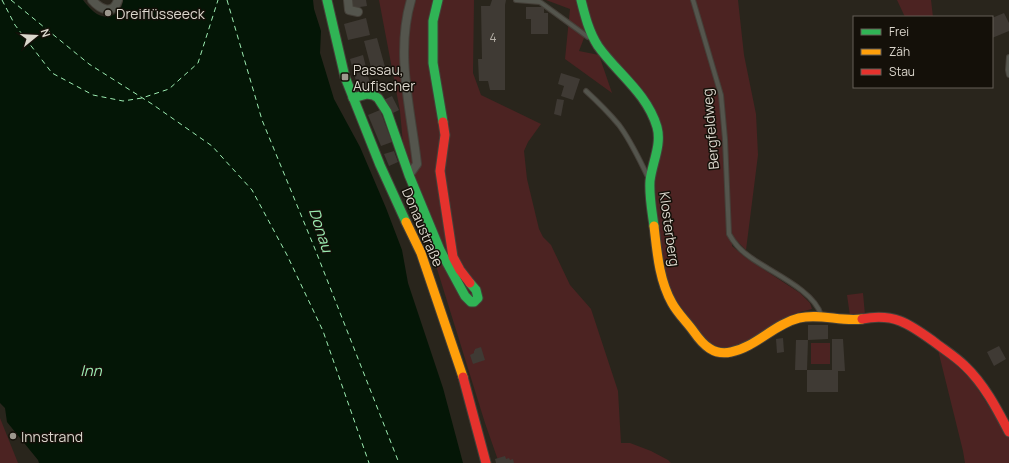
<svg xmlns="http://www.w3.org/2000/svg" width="1009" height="463" font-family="Manrope,sans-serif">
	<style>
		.green { fill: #4c2322 }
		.water { fill: #041606 }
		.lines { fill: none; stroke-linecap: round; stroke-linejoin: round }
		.ferry { stroke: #9cecb1; stroke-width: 1; stroke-dasharray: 5 4; stroke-linecap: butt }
		.building { fill: #3f3a34 }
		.lane-casing { stroke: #454039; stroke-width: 6 }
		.street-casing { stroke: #454039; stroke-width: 10 }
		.fast-casing { stroke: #454039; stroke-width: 11 }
		.slow-casing { stroke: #454039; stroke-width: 11 }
		.jam-casing { stroke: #454039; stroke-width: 11 }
		.lane { stroke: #54554d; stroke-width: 4 }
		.street { stroke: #54554d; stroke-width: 8 }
		.fast { stroke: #30b455; stroke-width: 9 }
		.slow { stroke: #ff9f0a; stroke-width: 9 }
		.jam { stroke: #e5322d; stroke-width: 9 }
		.poi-dot { fill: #9d988e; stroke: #141009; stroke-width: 1.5 }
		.labels { text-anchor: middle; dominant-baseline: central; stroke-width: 3; stroke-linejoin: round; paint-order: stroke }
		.number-label { font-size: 12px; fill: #b4afa6 }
		.poi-label { font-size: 14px; fill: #dbd6cc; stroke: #141009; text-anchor: start }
		.street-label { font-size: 14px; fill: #dbd6cc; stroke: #141009 }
		.water-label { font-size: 15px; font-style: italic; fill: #9cecb1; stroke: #141009 }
	</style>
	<rect width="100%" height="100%" fill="#29251c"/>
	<g class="green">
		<polygon points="379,0 474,0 473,73 481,95 541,124 528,142 524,151 527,179 539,229 543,237 551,245 570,285 591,309 618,391 621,443 630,443 651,451 668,460 671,463 499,463 485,423 405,166 400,111"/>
		<polygon points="546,0 738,0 744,55 756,114 758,155 746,250 732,236 732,246 745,257 800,293 810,303 812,309 800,312 750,341 727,349 707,343 668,289 656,226 654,112 587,38 584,38 579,51 599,55 612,93 565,59 570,9"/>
		<polygon points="897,0 931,0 933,17 905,17"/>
		<polygon points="863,293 865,315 850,316 847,295"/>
		<rect x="811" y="343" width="19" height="21"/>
		<polygon points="937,346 973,382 1009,438 1009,463 965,463 963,451"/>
		<polygon points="0,418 18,463 0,463"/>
	</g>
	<path class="water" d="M0,0H83C87,5 92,11 97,14C110,21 122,13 123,0H313L314,9L321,31L320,53L334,99L360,147L386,208L402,250L408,283L443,388L463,463H39L38,460L7,422L5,408L0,403Z"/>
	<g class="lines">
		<g class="ferry">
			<polyline points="2,0 15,25 52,73 93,95 123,101 142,98 169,89 198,63 218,0"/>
			<polyline points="11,0 89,64 152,104 212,146 252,190 287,255 323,331 369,463"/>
			<polyline points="227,0 262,120 315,249 399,463"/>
		</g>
	</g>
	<g class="building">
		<polygon points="352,0 366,0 367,6 353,8"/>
		<polygon points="492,0 506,0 505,5 505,90 490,90 488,81 479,81 478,59 482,59 481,6 490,6"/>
		<polygon points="526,7 544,7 544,13 548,13 548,34 531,34 531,19 526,19"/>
		<polygon points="1004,13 1009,23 1009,31 992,38 992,18"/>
		<polygon points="366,18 370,35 348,40 344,24"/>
		<polygon points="377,38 385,67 372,71 364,41"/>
		<polygon points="363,55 371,88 359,92 350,59"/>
		<polygon points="561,73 580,79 573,100 561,96 564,86 558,84"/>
		<polygon points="392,96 399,110 391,114 384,100"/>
		<polygon points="557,99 564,100 561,116 554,114"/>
		<polygon points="380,110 392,142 381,146 368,115"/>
		<polygon points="394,151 398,162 389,166 384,154"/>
		<polygon points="808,325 828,325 828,339 808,340"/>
		<polygon points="783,338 784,352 777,353 776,339"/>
		<polygon points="832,339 843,339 845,371 838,371 838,392 807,392 807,370 832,370"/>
		<polygon points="796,340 808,340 807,370 795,370"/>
		<polygon points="999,346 1006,359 994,366 987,352"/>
		<polygon points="481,347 485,360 473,364 470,355 474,353 474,351 475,350 475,349"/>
		<polygon points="505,456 506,459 509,458 510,460 513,459 514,463 496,463 495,459"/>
	</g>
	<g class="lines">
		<defs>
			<g id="lane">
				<polyline points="516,0 540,2 588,37"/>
				<path d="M693,0L721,95L725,139L729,234C734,243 741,251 750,257C770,272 814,290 821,315"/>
				<polyline points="1009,57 1008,70 1009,75"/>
				<path d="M586,91C598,102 609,113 619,125C631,141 639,159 648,177"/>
			</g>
			<g id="street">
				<path d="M92,0C100,9 113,16 118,0"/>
				<polyline points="348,0 349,10 358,12"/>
				<path d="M409,175L417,164C411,110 395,54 411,0"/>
			</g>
			<g id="fast">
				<polyline points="327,0 345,77 380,165 406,222"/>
				<polyline points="438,0 433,21 433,63 443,122"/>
				<path d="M581,0C585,16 589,32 598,46C617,73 647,93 657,127C662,145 652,163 650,181C649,196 652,211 654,226"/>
				<polyline points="353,98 367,94 373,95 378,98 387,112 409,175 440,250 465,296 471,302 474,302 478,298 476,290 470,283"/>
			</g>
			<g id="slow">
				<polyline points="406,222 421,253 463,377"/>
				<path d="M654,226C657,252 659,280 672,303C678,314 687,322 694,332C703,345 714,356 731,352C756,347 774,324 799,318C820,313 841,322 862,319"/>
			</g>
			<g id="jam">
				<polyline points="443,122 445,135 440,171 453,257 460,270 470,283"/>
				<path d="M862,319C894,313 908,323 933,341C943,349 955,356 965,366C984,384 997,409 1009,432"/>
				<polyline points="463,377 486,463"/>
			</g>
		</defs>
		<use href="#lane" class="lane-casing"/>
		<use href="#street" class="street-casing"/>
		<use href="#fast" class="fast-casing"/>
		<use href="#slow" class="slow-casing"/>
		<use href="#jam" class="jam-casing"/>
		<use href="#lane" class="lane"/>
		<use href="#street" class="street"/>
		<use href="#fast" class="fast"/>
		<use href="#slow" class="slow"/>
		<use href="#jam" class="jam"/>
	</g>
	<g class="poi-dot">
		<circle cx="108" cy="13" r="4"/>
		<rect x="341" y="73" width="8" height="8" rx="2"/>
		<circle cx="13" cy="436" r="4"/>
	</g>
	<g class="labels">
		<g class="number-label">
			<text x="493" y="37">4</text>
		</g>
		<g class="poi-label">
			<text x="116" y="13">Dreiflüsseeck</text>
			<text x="353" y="69">Passau,<tspan x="353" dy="16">Aufischer</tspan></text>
			<text x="21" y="436">Innstrand</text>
		</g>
		<g class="street-label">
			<text transform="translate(710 129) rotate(-95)">Bergfeldweg</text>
			<text transform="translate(423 227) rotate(67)">Donaustraße</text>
			<text transform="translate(670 229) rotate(82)">Klosterberg</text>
		</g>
		<g class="water-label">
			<text transform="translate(321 230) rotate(72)">Donau</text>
			<text x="91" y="370">Inn</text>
		</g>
	</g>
	<rect x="853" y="16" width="140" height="72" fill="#141009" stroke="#645f57"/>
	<rect x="861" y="29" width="20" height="6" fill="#30b455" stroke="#645f57"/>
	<text x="889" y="36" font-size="12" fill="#dbd6cc">Frei</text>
	<rect x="861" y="49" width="20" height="6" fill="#ff9f0a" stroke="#645f57"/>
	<text x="889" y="56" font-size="12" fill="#dbd6cc">Zäh</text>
	<rect x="861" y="69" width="20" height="6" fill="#e5322d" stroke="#645f57"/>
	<text x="889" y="76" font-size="12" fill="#dbd6cc">Stau</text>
	<g transform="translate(36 36) rotate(72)" stroke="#141009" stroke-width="3" paint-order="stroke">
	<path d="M0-3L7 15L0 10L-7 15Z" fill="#dbd6cc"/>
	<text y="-6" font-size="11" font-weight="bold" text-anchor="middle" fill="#dbd6cc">N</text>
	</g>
</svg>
